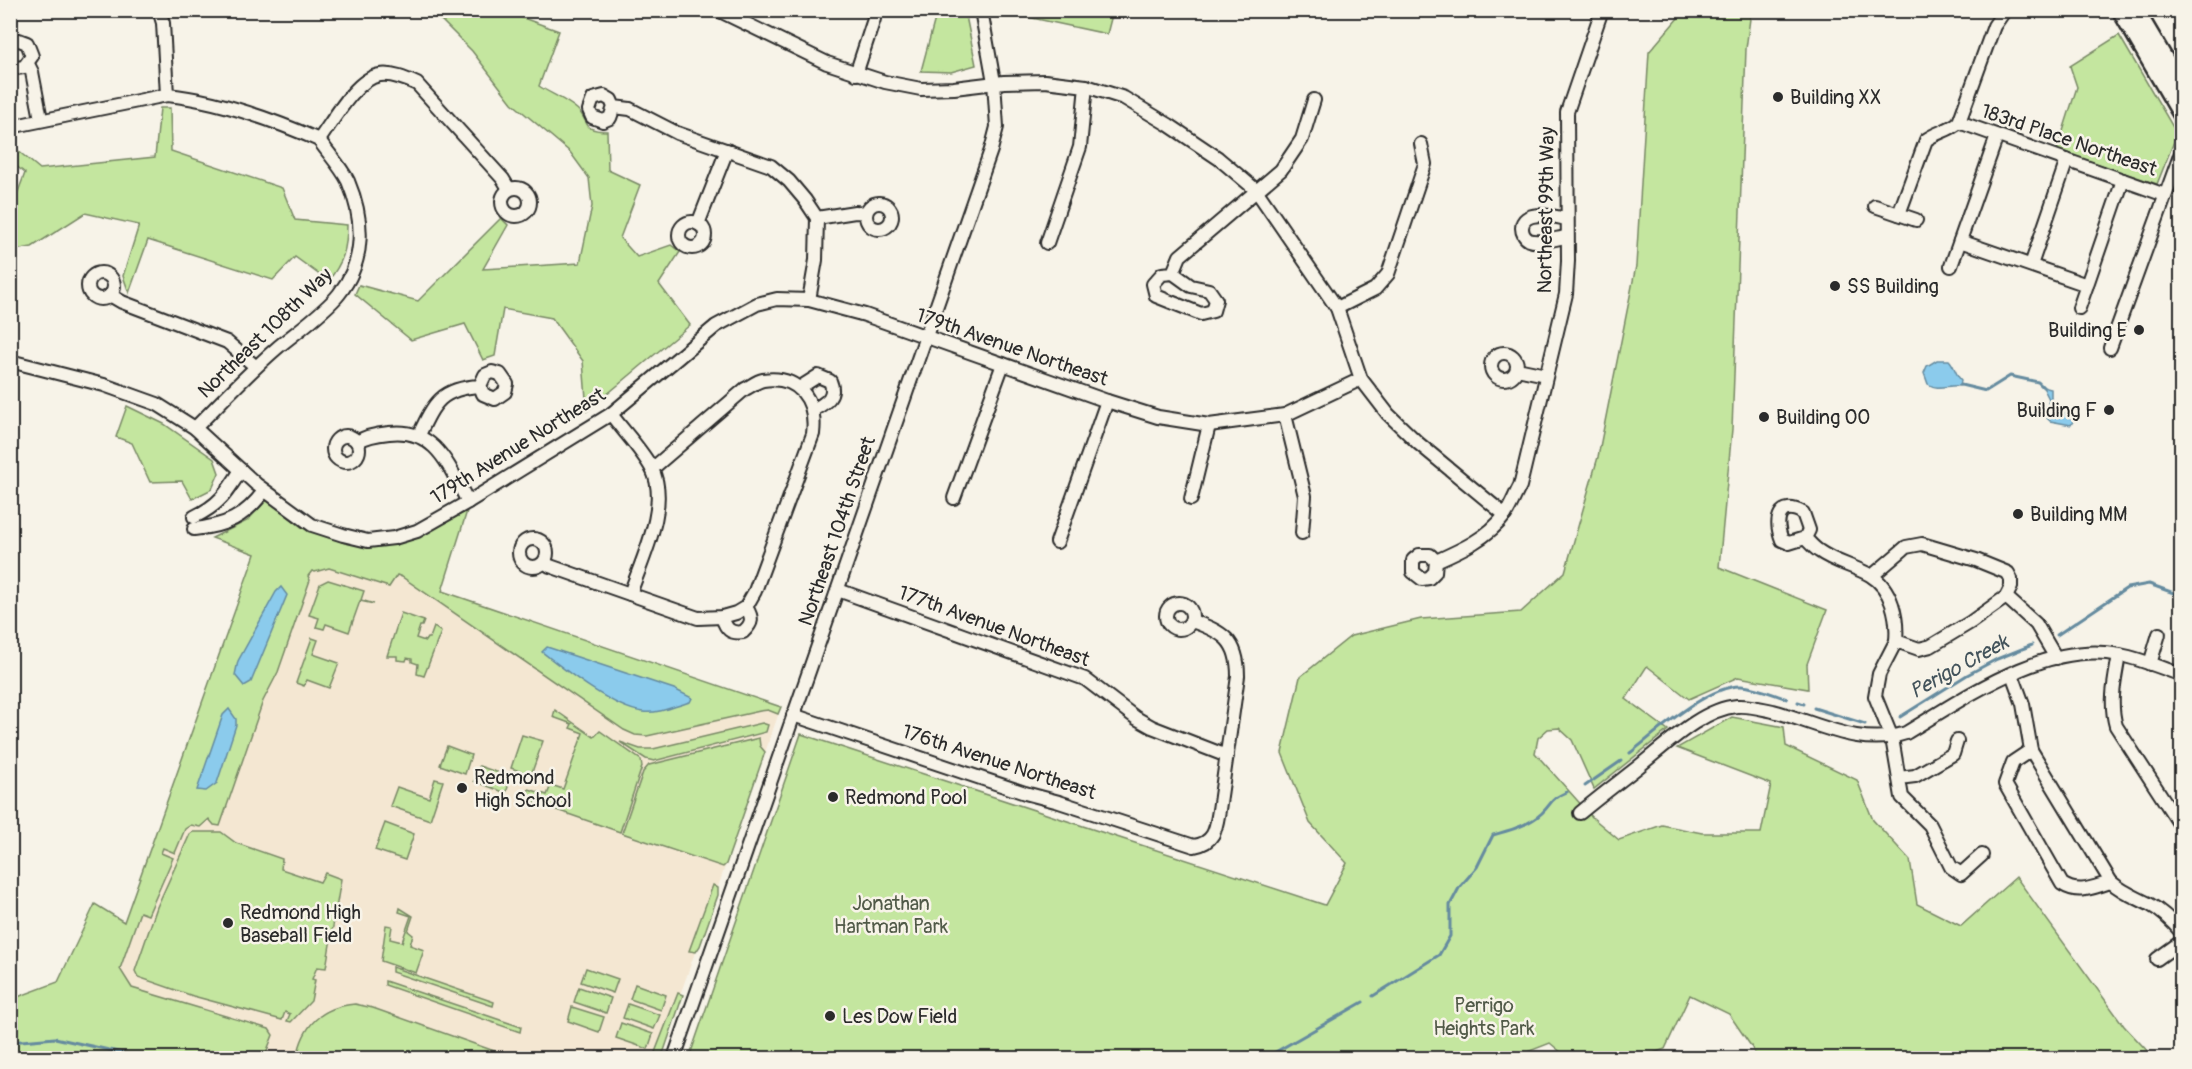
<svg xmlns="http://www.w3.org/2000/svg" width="2192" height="1069" font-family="Pangolin,sans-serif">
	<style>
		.built { fill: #f4e7d2 }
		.green { fill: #c4e69f; stroke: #788865; stroke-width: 1.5 }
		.water { fill: #8bcbec; stroke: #658b9f; stroke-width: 1.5 }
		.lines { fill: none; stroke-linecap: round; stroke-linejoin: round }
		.stream { stroke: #658b9f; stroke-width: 3 }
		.minor-casing { stroke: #2b2b2b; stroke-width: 16 }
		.major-casing { stroke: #2b2b2b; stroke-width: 20 }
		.minor { stroke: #f7f3e8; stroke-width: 12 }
		.major { stroke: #f7f3e8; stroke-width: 15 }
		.poi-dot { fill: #2b2b2b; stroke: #f7f3e8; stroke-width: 2 }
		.labels { text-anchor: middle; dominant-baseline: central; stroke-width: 5; stroke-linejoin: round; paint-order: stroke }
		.poi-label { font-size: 20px; fill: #2b2b2b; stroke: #f7f3e8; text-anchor: start }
		.street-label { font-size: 20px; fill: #2b2b2b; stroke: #f7f3e8 }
		.park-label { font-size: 20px; fill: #515a48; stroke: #f7f3e8 }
		.water-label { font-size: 21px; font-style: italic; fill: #43535b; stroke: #f7f3e8 }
	</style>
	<rect width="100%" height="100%" fill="#f7f3e8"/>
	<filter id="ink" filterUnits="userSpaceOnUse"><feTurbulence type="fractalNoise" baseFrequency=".0167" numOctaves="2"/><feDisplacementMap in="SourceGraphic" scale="12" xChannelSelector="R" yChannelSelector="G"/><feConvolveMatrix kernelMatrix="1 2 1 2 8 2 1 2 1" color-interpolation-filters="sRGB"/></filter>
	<g filter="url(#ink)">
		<polygon class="built" points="264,529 781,707 658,1058 75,1058"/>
		<g class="green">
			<path d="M419,11H504L559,31L539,86C551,94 567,100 578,110C591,123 580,130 607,131L608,170L640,185L620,238L637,257L671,245L680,252L659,284L690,325L587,411L583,361L552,318L503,309L495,356L483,360L465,324L411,340L355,294L359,285L418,301L501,218L508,225L483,269L580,263L592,206L589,178L570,152L512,103L472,51L441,20Z"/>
			<polygon points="937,11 965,11 976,65 951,72 921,71"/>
			<polygon points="1000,11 1113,10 1113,11 1107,34"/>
			<polygon points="1684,11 1751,11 1746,49 1732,429 1719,567 1827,610 1807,664 1808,689 1738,677 1689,699 1647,666 1626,699 1668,730 1594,789 1572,740 1559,728 1548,729 1538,738 1535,753 1593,818 1619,840 1662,825 1702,833 1761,833 1771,784 1677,748 1732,717 1784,727 1786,746 1857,780 1873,820 1910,860 1917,904 1961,926 2016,877 2124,1026 2154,1058 1757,1058 1751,1046 1729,1014 1690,995 1665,1049 1648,1055 1645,1058 1568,1058 1550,1043 1512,1058 689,1058 801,734 1325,905 1347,863 1310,823 1282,753 1300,677 1351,636 1421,619 1521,612 1565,572 1598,457 1636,266 1649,52"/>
			<polygon points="2119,35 2177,134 2157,184 2057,150 2077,87 2070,66"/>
			<path d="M160,108H170L171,151L282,188L295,220L347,225C347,249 343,263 328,281L295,257L273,280L148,240L129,293L123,276L139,225L85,213L32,247L14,250C1,227 17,196 25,173L11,162V145L40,169L155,157Z"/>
			<polygon points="127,406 164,424 214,459 219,473 212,489 192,499 182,481 150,482 132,443 116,437"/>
			<polygon points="267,500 303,528 345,543 380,546 414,539 467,511 442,591 781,707 778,714 768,710 760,711 647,736 635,735 624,730 402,577 397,575 389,587 329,568 315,572 312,571 308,576 310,580 278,672 263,701 220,826 214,825 209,819 200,827 191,825 185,829 175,853 163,848 161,853 173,858 148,915 140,912 120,969 132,988 269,1029 273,1035 264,1058 11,1058 11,997 15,998 58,982 95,904 124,922 255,554 212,538 247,521"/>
			<polygon points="328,580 364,591 361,600 374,604 360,601 349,632 326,624 324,629 316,627 319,618 309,615 320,584"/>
			<polygon points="401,613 424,621 422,626 420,626 416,638 425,641 427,638 430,638 434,627 441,632 424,676 417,674 418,664 412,662 412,659 407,658 406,661 397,660 397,656 387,656"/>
			<polygon points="312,638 318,640 313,654 339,663 329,688 307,680 304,686 296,683"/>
			<polygon points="555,710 594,737 600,731 641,760 642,767 620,832 525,799 529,789 547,795 551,785 563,789 583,733 570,728 572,724 553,717"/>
			<polygon points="762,723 768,725 766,732 654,761 646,759 620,742 640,749 653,749"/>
			<polygon points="522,735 543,741 531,775 511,768"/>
			<polygon points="759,738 760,746 765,752 726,864 723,867 622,833 643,772 649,765"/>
			<polygon points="447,746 471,755 465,774 440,765"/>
			<polygon points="479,766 511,777 506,793 474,781"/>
			<polygon points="435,779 443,781 430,820 390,806 397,787 429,798"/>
			<polygon points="385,823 414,834 405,860 375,850"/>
			<polygon points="193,832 221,832 236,843 282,859 281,869 320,882 325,873 341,879 326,968 317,967 312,979 315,980 311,1001 291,1022 287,1021 290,1014 285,1012 282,1020 193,996 138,977 135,971 157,907 190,834"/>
			<polygon points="713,885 718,888 718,895 700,946 696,952 689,951"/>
			<polygon points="400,908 413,916 408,931 413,935 410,945 424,950 416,973 381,961 386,925 392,926 390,939 402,942 411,916 399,912"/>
			<polygon points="392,967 494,1002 493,1006 392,972"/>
			<polygon points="586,968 618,979 613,993 581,982"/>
			<polygon points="385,981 521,1027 520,1032 385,985"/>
			<polygon points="635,984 666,995 661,1010 630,999"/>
			<polygon points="579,987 611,998 606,1013 574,1002"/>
			<polygon points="678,993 683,995 664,1051 660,1056 654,1055"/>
			<path d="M355,1004L373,1008L514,1058H297C303,1025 321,1007 355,1004Z"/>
			<polygon points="628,1004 660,1015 654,1029 623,1018"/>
			<polygon points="572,1007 604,1017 599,1032 568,1021"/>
			<polygon points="621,1023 653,1034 648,1049 616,1038"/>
		</g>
		<g class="water">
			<path d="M1937,360H1949C1955,366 1955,374 1961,380L1960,386C1949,384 1938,391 1928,384L1924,373L1927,366Z"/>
			<polygon points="2043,387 2051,389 2051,399 2073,421 2071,425 2050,421 2046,417 2049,399"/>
			<polygon points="281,587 287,595 251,682 244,686 235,675 238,661 276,592"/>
			<path d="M547,647L674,689L692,698L690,702C676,706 658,714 643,712C614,709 565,670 542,652Z"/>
			<polygon points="229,709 236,719 236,725 217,783 206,791 197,790 223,715"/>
		</g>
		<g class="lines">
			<g class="stream">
				<polyline points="1961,385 1986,391 2010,376 2038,382 2043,387"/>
				<polyline points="2057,635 2127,588 2149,584 2182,596"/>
				<polyline points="1798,702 1804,704"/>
				<polyline points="1814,708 1865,724"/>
				<polyline points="1900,717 1967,675 1997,659 2032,645"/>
				<path d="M1630,753C1656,733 1708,685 1741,686C1757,687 1772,694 1787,699"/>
				<polyline points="1585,786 1621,761"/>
				<path d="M1373,996L1439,955L1450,936V905L1459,888L1477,867L1493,835C1510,830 1528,826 1542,813C1554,801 1549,800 1567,792"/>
				<polyline points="10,1042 55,1038 145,1058"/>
				<polyline points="1265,1058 1363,1002"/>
			</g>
			<defs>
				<g id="minor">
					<polyline points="159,10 163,23 167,95"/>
					<polyline points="718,10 827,63 885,82 921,89 954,88 1004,82 1045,81 1086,86 1124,98 1169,125 1218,158 1256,190 1337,308 1361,379 1388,414 1418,443 1505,515"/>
					<polyline points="10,41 19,40 27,43 32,56 24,67 16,68 10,67"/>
					<polyline points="28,64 32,72 41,119"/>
					<polyline points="856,74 874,19 873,10"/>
					<polyline points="614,107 610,118 603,121 592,117 589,110 593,99 604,96 611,100 614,107 630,109 677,133 771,166 789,181 805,200 817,218 855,212 866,213"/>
					<polyline points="1959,122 2165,195"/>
					<path d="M10,127L167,95C219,100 271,119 319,140"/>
					<circle cx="516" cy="202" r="14"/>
					<circle cx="879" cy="216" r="13"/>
					<polyline points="1875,206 1916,220"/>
					<path d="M1899,214L1926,140C1936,132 1949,131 1959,122L1994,26L2005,10"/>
					<path d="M1567,219C1556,217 1522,208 1522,228C1522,233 1525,238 1529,240C1539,244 1557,238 1567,237"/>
					<circle cx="692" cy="235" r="13"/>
					<polyline points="698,224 727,150"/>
					<polyline points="1960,241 2087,285"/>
					<polyline points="1047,243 1080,147 1086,86"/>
					<polyline points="2031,265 2067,160"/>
					<polyline points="1951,266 1997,136"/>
					<circle cx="101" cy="286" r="13"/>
					<polyline points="1173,273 1191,286 1209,290 1216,300 1213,311 1201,314 1156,296 1153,284 1162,274 1173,273 1180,256 1281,170 1302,139 1314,100"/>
					<polyline points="110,295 122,302 227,342 255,366"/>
					<polyline points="809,300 816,260 817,218"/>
					<polyline points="1337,308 1375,289 1388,274 1425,164 1421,144"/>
					<polyline points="2079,308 2123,180"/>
					<polyline points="2110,348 2182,150"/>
					<circle cx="1504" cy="366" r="13"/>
					<polyline points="10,361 104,385 157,404 195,428 256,484 312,525 343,535 368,541 394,538 417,531 468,502 611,414 716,326 757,304 777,299 809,300 865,315 1107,401 1158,417 1209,425 1285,415 1361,379"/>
					<polyline points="1517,369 1546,375"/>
					<path d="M799,388L818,376L830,381C837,397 825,403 813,410"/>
					<path d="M611,414C624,432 642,450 652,469C670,505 642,559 630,594"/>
					<polyline points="1285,415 1305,496 1302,533"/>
					<path d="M195,428C222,401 248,373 277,348C295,333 326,311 339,294C366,260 364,219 348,181C341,167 328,153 319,140C333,121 356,78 380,75C392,73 406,79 417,84L503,179L509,189"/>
					<path d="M419,435C434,403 441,388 480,386L483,394L495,399L505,392L507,384L500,374L492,372L485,375L480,386"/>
					<circle cx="346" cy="449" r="13"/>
					<path d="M357,442C366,436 378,434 389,433C436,427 449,467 468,502"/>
					<polyline points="954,498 1003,364"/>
					<polyline points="1191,499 1209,425"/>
					<path d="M194,517C219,505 226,494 241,470"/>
					<path d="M194,529C226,526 245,517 264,491"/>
					<path d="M1805,538L1789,543L1782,540C1774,520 1779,500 1803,513L1809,530L1805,538C1810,543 1814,548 1819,551C1834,562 1854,566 1870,575C1892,588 1898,618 1896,641"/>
					<circle cx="533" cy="553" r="14"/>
					<polyline points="1057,542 1107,401"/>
					<path d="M1436,561L1435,572L1429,578L1422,579L1413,572V560L1419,555H1430L1436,561C1461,550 1488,538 1505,515C1511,506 1515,495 1520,486L1566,294L1568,261L1567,112L1602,10"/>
					<path d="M544,562L550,566L698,618L722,617L736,613L746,607L755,591L813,434C817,400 799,375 763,380C757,381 751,386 745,389L652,469"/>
					<polyline points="1872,576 1906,547 1922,544 1976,560 2008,573 2011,579 2011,587 2006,597 1971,622 1931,646 1919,649 1896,641 1879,674 1875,696 1892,738 1902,797 1930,825 1951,867 1961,874 1982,855"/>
					<polyline points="838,590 1085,679 1136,718 1152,727 1227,756"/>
					<polyline points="2006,597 2036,624 2056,658"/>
					<circle cx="1179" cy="616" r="13"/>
					<path d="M722,617C726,629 730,634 743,632C753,623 753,618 746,607"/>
					<path d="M2119,655C2115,679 2109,702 2116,726L2182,828"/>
					<polyline points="2150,664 2159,634"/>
					<path d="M2012,674L2023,704L2031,750L2111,882C2122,892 2135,897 2149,904C2162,911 2172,921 2182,933"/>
					<path d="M793,715L1025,793L1059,802L1194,846C1215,843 1216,828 1219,810L1238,676C1238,640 1223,632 1192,621"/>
					<path d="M2031,750L2013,762L2005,784L2062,884C2079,895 2093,887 2111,882"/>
					<polyline points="1899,778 1915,776 1953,754 1957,741"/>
					<path d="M1580,813C1599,797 1619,782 1638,767C1665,746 1701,709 1737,706C1750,705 1762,709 1773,711C1818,723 1860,748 1906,733C1966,697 2046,640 2120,655C2141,659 2162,668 2182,675"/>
					<polyline points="2157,959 2182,941"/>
					<polyline points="674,1058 991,150 997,127 994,82 981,10"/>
				</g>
				<g id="major">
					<polyline points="2120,10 2182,116"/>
					<polyline points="2136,10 2182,88"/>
				</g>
			</defs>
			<use href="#minor" class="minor-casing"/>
			<use href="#major" class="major-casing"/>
			<use href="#minor" class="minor"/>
			<use href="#major" class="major"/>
		</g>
	</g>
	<g class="poi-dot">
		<circle cx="1778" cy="97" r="6"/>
		<circle cx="1835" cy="286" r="6"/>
		<circle cx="2139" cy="330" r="6"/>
		<circle cx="2109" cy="410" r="6"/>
		<circle cx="1764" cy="417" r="6"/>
		<circle cx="2018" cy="514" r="6"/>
		<circle cx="462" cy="788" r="6"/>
		<circle cx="833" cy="797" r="6"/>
		<circle cx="228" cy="923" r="6"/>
		<circle cx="830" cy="1016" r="6"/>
	</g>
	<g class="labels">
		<g class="poi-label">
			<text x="1790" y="97">Building XX</text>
			<text x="1847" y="286">SS Building</text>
			<text x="2127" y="330" text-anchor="end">Building E</text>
			<text x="2097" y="410" text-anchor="end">Building F</text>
			<text x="1776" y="417">Building OO</text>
			<text x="2030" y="514">Building MM</text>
			<text x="474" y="777">Redmond<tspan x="474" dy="23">High School</tspan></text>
			<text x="845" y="797">Redmond Pool</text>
			<text x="240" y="912">Redmond High<tspan x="240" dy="23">Baseball Field</tspan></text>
			<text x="842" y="1016">Les Dow Field</text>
		</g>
		<g class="street-label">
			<text transform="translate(2069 140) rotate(19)">183rd Place Northeast</text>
			<text transform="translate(1546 210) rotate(-89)">Northeast 99th Way</text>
			<text transform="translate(265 333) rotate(-44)">Northeast 108th Way</text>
			<text transform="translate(1012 347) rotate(19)">179th Avenue Northeast</text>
			<text transform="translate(518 446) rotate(-32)">179th Avenue Northeast</text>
			<text transform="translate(837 531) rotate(-71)">Northeast 104th Street</text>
			<text transform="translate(994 626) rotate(20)">177th Avenue Northeast</text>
			<text transform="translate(999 762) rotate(18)">176th Avenue Northeast</text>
		</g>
		<g class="park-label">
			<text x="891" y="903">Jonathan<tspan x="891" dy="23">Hartman Park</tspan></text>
			<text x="1484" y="1005">Perrigo<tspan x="1484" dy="23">Heights Park</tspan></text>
		</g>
		<g class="water-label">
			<text transform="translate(1959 667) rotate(-29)">Perigo Creek</text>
		</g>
	</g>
	<rect width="2192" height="1069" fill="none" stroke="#f7f3e8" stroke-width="36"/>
	<rect x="18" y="18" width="2156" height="1033" fill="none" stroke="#2b2b2b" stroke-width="2" filter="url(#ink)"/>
</svg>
